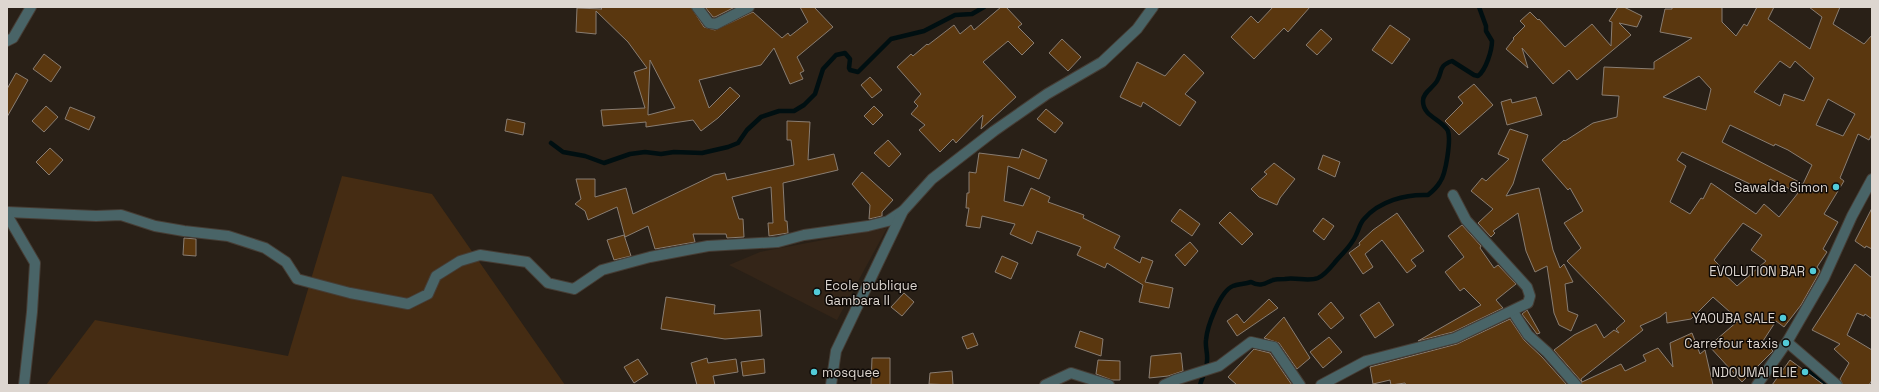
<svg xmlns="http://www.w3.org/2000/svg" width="1879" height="392" font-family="'Space Grotesk',sans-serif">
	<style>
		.built { fill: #342518 }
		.green { fill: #452c13 }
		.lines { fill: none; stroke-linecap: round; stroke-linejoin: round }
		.stream { stroke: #000f11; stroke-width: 4.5 }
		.building { fill: #5a370f; stroke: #897d72; fill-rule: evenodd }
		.street-casing { stroke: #463d35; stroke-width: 12 }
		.street { stroke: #496467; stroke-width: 10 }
		.poi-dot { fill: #52cbd8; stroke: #0f0a07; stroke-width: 1.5 }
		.labels { text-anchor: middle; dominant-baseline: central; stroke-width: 3; stroke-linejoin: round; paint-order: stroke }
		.poi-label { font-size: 13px; fill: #ddd6d0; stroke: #0f0a07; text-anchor: end }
	</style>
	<rect width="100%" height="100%" fill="#292017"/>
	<polygon class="built" points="887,228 837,320 729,265 760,252"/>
	<polygon class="green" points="342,176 432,194 565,385 46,385 95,320 288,356"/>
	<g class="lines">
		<g class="stream">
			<polyline points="551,143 563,152 585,156 604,163 630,154 645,152 661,154 674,152 702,153 728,147 738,143 747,130 761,117 779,111 794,111 804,105 815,94 823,69 836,55 845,53 850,59 849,68 850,70 858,72 891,39 924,31 955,15 972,14 984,7"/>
			<polyline points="1808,370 1825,385"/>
			<path d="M1200,385C1202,378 1207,369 1207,361C1208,354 1205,347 1206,340C1207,327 1220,291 1233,286C1237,284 1245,284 1251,282C1260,287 1264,284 1273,280C1276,279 1281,279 1285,279C1296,277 1308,282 1318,278C1325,275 1331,267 1336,261C1343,253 1352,245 1356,235C1359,229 1360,223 1364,219C1379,201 1406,194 1428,195C1433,191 1437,187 1440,182C1446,174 1451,140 1448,131C1442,119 1423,117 1423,101C1423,92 1433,88 1437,81C1443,71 1438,66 1452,61L1474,75L1478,76C1486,70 1492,50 1492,41L1486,31V26L1479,7"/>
		</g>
	</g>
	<g class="building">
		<path d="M600,7H691L704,27L715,30L753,12L782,38L788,33L790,36L808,22L800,7H814L833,27L797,57L804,71L800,73L803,79L790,84L774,48L761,65L699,80L709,108L730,87L740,96L718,118L701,131L693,120L646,127V122L603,126L601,110L645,108L634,72L647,68L628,42L596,11V34L576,32L577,8L602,9ZM650,60L675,108L648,115V112Z"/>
		<polygon points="705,7 735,7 715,17 713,17"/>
		<polygon points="1001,7 1006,7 1022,24 1018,27 1034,43 1022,55 1008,41 983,62 1016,97 981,129 983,115 956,143 953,139 940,152 919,130 925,125 911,114 918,106 914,102 921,94 897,67 911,54 913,56 927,44 928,45 954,25 960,34 971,25 974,30"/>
		<polygon points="1273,7 1310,7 1288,32 1284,28 1254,59 1231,37 1251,16 1258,23"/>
		<polygon points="1618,7 1624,7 1642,16 1637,27 1619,23 1631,35 1577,80 1569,70 1553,84 1522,48 1528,68 1506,49 1514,39 1513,38 1525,26 1520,21 1530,12 1538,20 1539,19 1565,47 1592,24 1611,46 1612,22 1609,21"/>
		<path d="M1672,7H1722V22L1736,36L1744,24L1747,26L1757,7H1774L1768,19L1810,49L1822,17L1809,7H1840L1833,24L1864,44L1872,35V134L1869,140L1858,134L1840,178L1844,181L1824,214L1838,222L1823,249L1827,252L1817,267L1820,271L1818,275L1801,305L1784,327L1776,321L1763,341L1773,351L1742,382L1709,346L1739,320L1713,297L1691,319L1667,323L1666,312L1660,317L1640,326L1643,330L1581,379L1582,382L1621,364L1625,371L1646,361L1643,355L1658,348L1673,367L1670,343L1692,333L1700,354L1705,350L1713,385H1582L1581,381L1554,350L1574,335L1596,324L1604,338L1614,330L1619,333L1616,329L1625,321L1567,261L1581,248L1564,223L1583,211L1570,188L1568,190L1542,160L1564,140L1565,141L1593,123L1617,117L1619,96L1602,95L1604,67L1654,69V62L1692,38L1660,32L1665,9H1672ZM1780,61L1790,68L1795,61L1814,78L1804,101L1784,94L1780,106L1754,92ZM1699,76L1711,89L1706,110L1663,97ZM1828,99L1855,114L1843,136L1816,125ZM1730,125L1774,146L1775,144L1788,150L1812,165L1803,184L1722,142ZM1682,152L1765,191L1770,179L1798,193L1779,217L1764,204L1756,214L1711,183L1703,199L1701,198L1690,214L1670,202L1686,166L1677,160ZM1743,223L1762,235L1751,250L1766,261L1737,286L1718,268L1720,266L1714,260Z"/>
		<polygon points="1390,25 1410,39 1392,64 1372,50"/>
		<polygon points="1321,29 1332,39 1317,55 1306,45"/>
		<polygon points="1062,39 1081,57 1068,71 1049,53"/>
		<polygon points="44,54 61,67 51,82 33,69"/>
		<polygon points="1184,54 1204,73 1185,94 1196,102 1180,126 1143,102 1141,107 1120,97 1137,62 1165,76"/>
		<polygon points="16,73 28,80 7,117 7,89"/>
		<polygon points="870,77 882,90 872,98 861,85"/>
		<polygon points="1474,84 1493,105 1459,135 1445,121 1463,103 1458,97"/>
		<polygon points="1536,97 1542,115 1507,125 1501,102 1511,99 1512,103"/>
		<polygon points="46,106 58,117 44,132 32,121"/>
		<polygon points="874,106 883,115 873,125 864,116"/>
		<polygon points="70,107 95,117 89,130 65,119"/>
		<polygon points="1046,109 1063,123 1055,133 1037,119"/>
		<polygon points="507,119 525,123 523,135 505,131"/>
		<polygon points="787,121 810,122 808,160 834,154 838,170 783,183 785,221 787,221 788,233 769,236 768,223 773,223 771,187 732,197 739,219 743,219 744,237 727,238 726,234 693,234 695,242 655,249 648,226 625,237 617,207 588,220 585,211 575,204 581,199 576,179 595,179 595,197 626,188 633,214 714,175 725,173 727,180 794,165 791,140 787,140"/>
		<polygon points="1510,129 1528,135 1513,184 1506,196 1539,188 1553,250 1560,268 1564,264 1573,282 1565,284 1568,311 1578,315 1571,331 1559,325 1554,313 1547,266 1535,272 1526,251 1518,213 1493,231 1495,233 1491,237 1478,223 1493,209 1471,191 1482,178 1486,181 1509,159 1498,154"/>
		<polygon points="888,140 901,154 889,167 874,153"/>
		<polygon points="50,148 63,160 49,175 36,162"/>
		<polygon points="1022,149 1047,160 1039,179 1008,166 1004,201 1023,206 1031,188 1050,197 1048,202 1084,215 1083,218 1120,236 1114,248 1140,263 1142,257 1153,261 1145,282 1173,288 1169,308 1139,302 1143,285 1107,263 1105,268 1077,255 1081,247 1037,231 1032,244 1010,234 1015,224 982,216 980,228 966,226 969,208 966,208 967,193 969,193 969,172 976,173 979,153 1019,158"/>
		<polygon points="1323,155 1340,162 1335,177 1318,169"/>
		<polygon points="1274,163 1295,179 1280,198 1277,205 1259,197 1251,189 1267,174 1264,172"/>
		<polygon points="862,172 893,200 882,212 882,216 869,219 870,205 852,184"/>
		<polygon points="1872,208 1872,249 1866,246 1865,248 1855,241"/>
		<polygon points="1180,209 1200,224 1192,236 1171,221"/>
		<polygon points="1230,212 1253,234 1242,245 1219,223"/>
		<polygon points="1397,213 1424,251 1411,260 1416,266 1407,273 1382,240 1365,254 1373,267 1363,274 1349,253 1360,245 1359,243 1373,230"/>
		<polygon points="1323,218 1334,226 1324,240 1313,231"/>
		<polygon points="1462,225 1481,246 1480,248 1494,268 1498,265 1516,284 1496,300 1503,308 1453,332 1418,341 1481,305 1464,288 1460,291 1445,272 1464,257 1448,236"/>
		<polygon points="624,235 631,256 614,260 607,240"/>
		<polygon points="184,238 196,239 196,256 183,255"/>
		<polygon points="1190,242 1198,251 1185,266 1175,255"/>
		<polygon points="1002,256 1018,263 1011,279 995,272"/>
		<polygon points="1855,264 1872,278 1872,319 1865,314 1864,316 1857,313 1847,335 1872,350 1872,380 1869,385 1843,385 1840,379 1849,363 1834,349 1840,344 1812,330"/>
		<polygon points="904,293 914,302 902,316 891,307"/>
		<polygon points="666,297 715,305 714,314 760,310 762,336 725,339 661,329"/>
		<polygon points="1269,299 1278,308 1237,336 1227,321 1237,314 1244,323"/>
		<polygon points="1331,302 1344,318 1331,329 1318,314"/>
		<polygon points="1379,302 1394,325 1375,338 1360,315"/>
		<polygon points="1527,310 1540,333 1537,334 1522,314"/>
		<polygon points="1284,317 1310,358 1297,369 1279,343 1264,338"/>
		<polygon points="1510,319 1524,340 1542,357 1567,385 1406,385 1405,383 1391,385 1390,380 1373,384 1370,367 1457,344"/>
		<polygon points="1080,331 1103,339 1101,356 1075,347"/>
		<polygon points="973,333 978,345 967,349 962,337"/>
		<polygon points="1329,337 1342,352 1323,368 1310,352"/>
		<polygon points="1254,349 1270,353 1292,385 1237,385 1228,377"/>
		<polygon points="1181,353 1183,371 1168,376 1149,378 1151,356"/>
		<polygon points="707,358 708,363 736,359 738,372 713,376 715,385 697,385 691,363"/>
		<polygon points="872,358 890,358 890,385 871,385"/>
		<polygon points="638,359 648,374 634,383 624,367"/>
		<polygon points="764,359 765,373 743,376 741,362"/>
		<polygon points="1098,360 1120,361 1120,380 1112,380 1096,374"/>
		<polygon points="1790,360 1824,385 1772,385"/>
		<polygon points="952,371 953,385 929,384 930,373"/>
	</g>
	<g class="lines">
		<defs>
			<g id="street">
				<polyline points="697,7 709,23 716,24 749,7"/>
				<polyline points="7,41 13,38 31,7"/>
				<polyline points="7,212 96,216 121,215 155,226 184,231 228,236 265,248 286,262 297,279 350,293 408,304 428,294 436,276 460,261 480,255 527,262 548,283 574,289 602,270 650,257 708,246 778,242 804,235 868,226 888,221 903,211"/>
				<polyline points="7,215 35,263 32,312 24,385"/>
				<polyline points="1513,312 1528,335 1547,352 1576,385"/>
				<polyline points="1787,342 1837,385"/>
				<polyline points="831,385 836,351 903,211 932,179 994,131 1047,94 1102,62 1137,29 1153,7"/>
				<polyline points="1045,385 1071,373 1109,385"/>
				<polyline points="1164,385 1175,380 1219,366 1251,342 1274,347 1300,385"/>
				<polyline points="1321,385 1366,361 1455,338 1528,303 1530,296 1527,287 1466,220 1453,195"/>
				<polyline points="1757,385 1787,342 1824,278 1852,216 1872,179"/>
			</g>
		</defs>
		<use href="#street" class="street-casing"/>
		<use href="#street" class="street"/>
	</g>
	<g class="poi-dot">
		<circle cx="1836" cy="187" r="4"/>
		<circle cx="1813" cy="271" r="4"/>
		<circle cx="817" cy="292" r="4"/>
		<circle cx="1783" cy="318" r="4"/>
		<circle cx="1786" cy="343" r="4"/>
		<circle cx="814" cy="372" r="4"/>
		<circle cx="1805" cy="372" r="4"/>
	</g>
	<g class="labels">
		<g class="poi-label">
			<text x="1828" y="187">Sawalda Simon</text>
			<text x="1805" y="271">EVOLUTION BAR</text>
			<text x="825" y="285" text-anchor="start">Ecole publique<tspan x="825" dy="15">Gambara II</tspan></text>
			<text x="1775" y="318">YAOUBA SALE</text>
			<text x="1778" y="343">Carrefour taxis</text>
			<text x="822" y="372" text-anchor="start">mosquee</text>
			<text x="1797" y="372">NDOUMAI ELIE</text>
		</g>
	</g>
	<rect width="1879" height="392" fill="none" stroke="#ddd6d0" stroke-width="16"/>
</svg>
